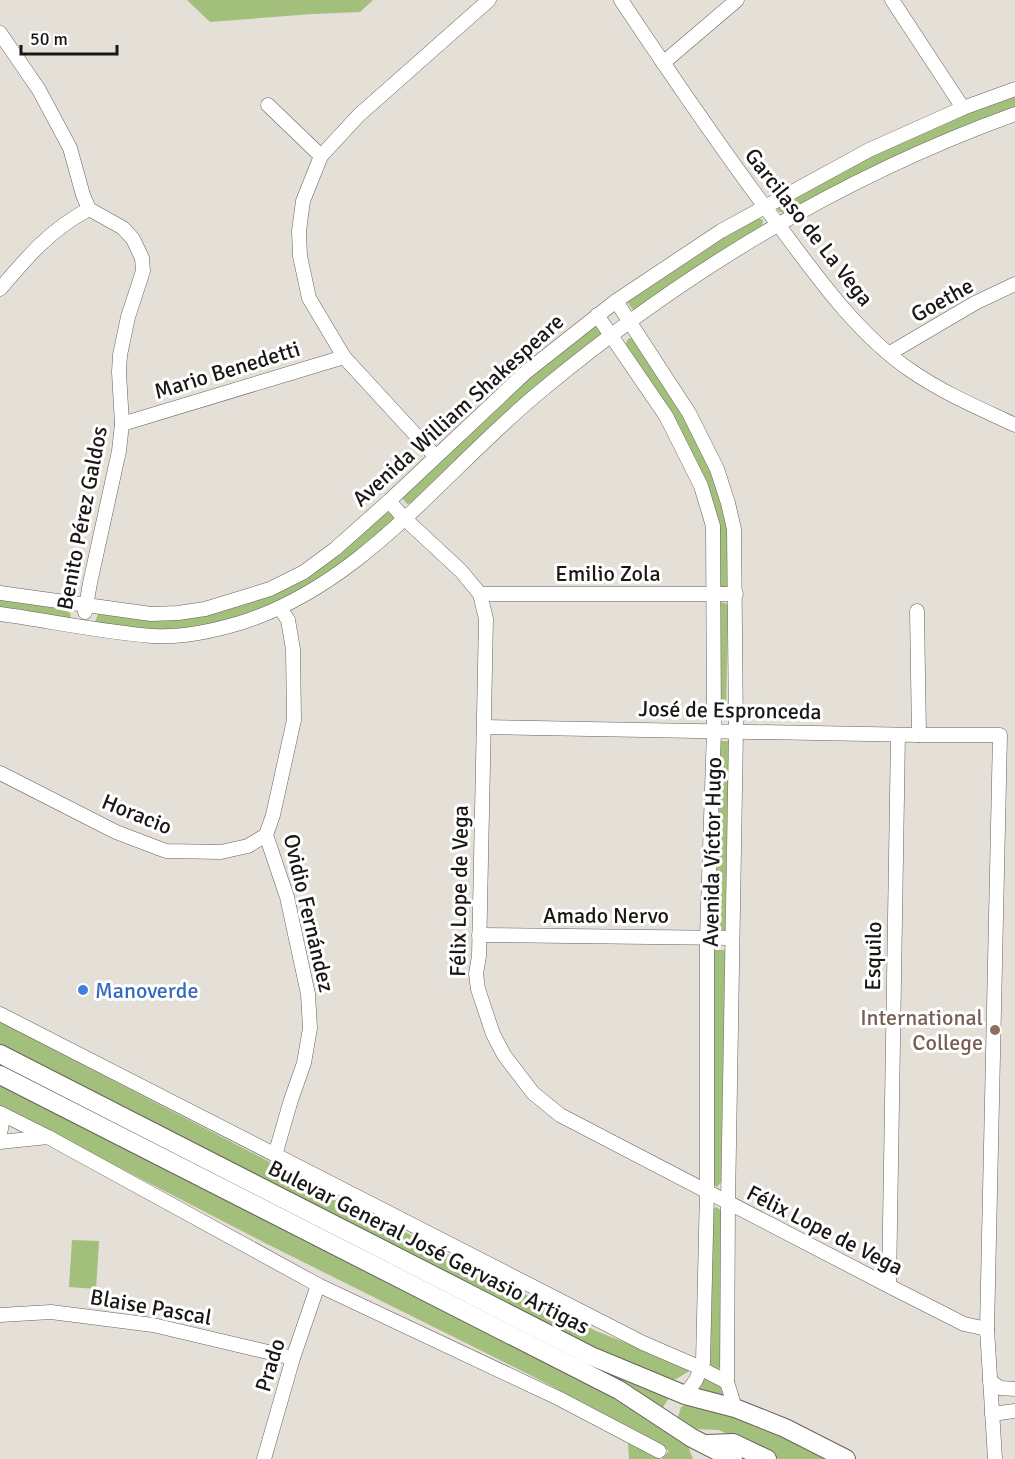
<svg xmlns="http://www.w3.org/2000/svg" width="1015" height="1459" font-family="Signika,sans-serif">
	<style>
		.green { fill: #a2bf7c }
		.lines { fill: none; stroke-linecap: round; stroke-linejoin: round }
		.minor-casing { stroke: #67625c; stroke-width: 15 }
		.major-casing { stroke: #67625c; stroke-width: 20 }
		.minor { stroke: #fff; stroke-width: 14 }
		.major { stroke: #fff; stroke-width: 18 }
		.shop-dot { fill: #3f7fe0; stroke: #fff; stroke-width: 2 }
		.education-dot { fill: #8d6e63; stroke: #fff; stroke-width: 2 }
		.labels { text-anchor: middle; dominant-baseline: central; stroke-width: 6; stroke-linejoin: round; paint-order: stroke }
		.street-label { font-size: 22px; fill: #1a1816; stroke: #fff }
		.shop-label { font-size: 22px; fill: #366cbe; stroke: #fff; text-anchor: start }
		.education-label { font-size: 22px; fill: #785e54; stroke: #fff; text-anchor: end }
	</style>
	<rect width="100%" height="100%" fill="#e4dfd7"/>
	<g class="green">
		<polygon points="187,0 373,0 360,12 312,14 210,22"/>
		<polygon points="1015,95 1015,107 879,164 785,214 778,211 777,208 779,204 873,154 968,113"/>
		<polygon points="756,217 763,220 762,227 633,310 627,302"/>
		<polygon points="595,323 603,333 498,419 411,503 407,504 402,498 531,376"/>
		<polygon points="633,337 688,424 715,478 729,531 728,586 726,589 720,589 718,532 624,347 628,339"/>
		<polygon points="389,512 394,517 393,521 344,563 313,586 238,617 203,627 153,632 97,624 95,622 98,614 153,620 272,594 384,513"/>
		<polygon points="0,598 68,609 71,616 69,619 0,610"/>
		<polygon points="720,602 725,603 728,605 726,719 720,719"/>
		<polygon points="720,741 729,741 725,930 714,930"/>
		<polygon points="713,950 725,950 721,1182 717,1187 712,1183"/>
		<polygon points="0,1022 596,1331 693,1369 676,1379 666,1381 636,1369 277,1185 0,1047"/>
		<polygon points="0,1061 670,1396 662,1409 0,1066"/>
		<polygon points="0,1081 600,1388 688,1446 693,1459 662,1459 669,1451 654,1440 538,1379 267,1244 0,1106"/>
		<polygon points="716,1207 722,1211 721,1365 716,1372 709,1366 711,1211"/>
		<polygon points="72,1240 99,1241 96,1289 69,1287"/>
		<polygon points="704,1378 720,1386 724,1397 696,1390"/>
		<polygon points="689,1403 772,1430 828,1459 779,1459 719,1430 695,1429 678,1417 681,1407"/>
		<polygon points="628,1443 657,1458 661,1459 629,1459"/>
	</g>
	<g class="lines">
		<defs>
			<g id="minor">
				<path d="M621,0C671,75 722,150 777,223C815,274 857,334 910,370C943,393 979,408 1015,425"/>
				<polyline points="892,0 963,108"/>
				<polyline points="0,33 39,90 70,148 83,195 89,209 123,228 133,239 142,258 143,271 128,317 120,355 119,372 122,424 119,451 90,583 85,612"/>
				<polyline points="663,63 737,0"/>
				<polyline points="268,105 321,156"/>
				<path d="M0,289C28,256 50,230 89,209"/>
				<polyline points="616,301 689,413 717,469 728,503 734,529 736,731 728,1203 727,1382 735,1408"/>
				<polyline points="597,315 666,416 701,486 713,526 714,731 707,937 707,1190 703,1362 696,1380 685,1395"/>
				<polyline points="890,353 975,303 1015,284"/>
				<polyline points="122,424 344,357"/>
				<polyline points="435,456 344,357 309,298 300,256 299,231 303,201 321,156 359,115 489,0"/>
				<polyline points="389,501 404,518 461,571 480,594 486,619 479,956 476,974 478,989 493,1034 504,1055 533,1093 560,1115 889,1286 964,1324 987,1329"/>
				<polyline points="0,593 151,614 178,613 205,609 270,589 304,572 335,549 389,501 526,372 616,301 721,231 869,150 963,108 1015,89"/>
				<polyline points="480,594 736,594"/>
				<polyline points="917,611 919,735"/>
				<path d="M0,614C50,621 102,632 152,636C181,638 213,631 240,623C365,584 444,470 542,390C684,272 841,177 1015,114"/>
				<polyline points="484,727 919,735 1000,735 987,1329 995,1459"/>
				<polyline points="0,773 116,832 166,851 221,852 248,846 266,835"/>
				<polyline points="479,935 731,938"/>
				<polyline points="0,1014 643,1343 694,1365 727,1382"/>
				<polyline points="0,1113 48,1137 318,1285 558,1398 659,1451"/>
				<polyline points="0,1118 2,1123 0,1134"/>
				<polyline points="0,1142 48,1137"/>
				<polyline points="275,1155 291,1100 304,1063 310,1028 308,994 287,897 266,835 273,815 294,720 293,649 288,620 280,608"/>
				<polyline points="889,1286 898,735"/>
				<polyline points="0,1315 51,1312 153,1325 293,1358"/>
				<polyline points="990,1381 1000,1388 1015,1389"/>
				<polyline points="992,1414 1015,1411"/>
				<polyline points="264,1459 293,1358 318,1285"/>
			</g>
			<g id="major">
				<polyline points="0,1054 591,1356 685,1395 735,1408 785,1428 846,1459"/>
				<polyline points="0,1075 619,1390 692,1438 733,1459"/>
				<polyline points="707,1444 733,1443 767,1459"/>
			</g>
		</defs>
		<use href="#minor" class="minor-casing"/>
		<use href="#major" class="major-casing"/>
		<use href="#minor" class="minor"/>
		<use href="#major" class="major"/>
	</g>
	<circle class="shop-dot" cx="83" cy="990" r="6"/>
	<circle class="education-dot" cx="995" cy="1030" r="6"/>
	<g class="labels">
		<g class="street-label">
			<text transform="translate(809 227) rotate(52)">Garcilaso de La Vega</text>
			<text transform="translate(942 300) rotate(-29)">Goethe</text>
			<text transform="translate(227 370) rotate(-17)">Mario Benedetti</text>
			<text transform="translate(458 410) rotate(-42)">Avenida William Shakespeare</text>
			<text transform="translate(82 518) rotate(-79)">Benito Pérez Galdos</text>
			<text x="608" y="573">Emilio Zola</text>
			<text transform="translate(730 710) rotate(1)">José de Espronceda</text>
			<text transform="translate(137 814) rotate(22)">Horacio</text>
			<text transform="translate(712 852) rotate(-89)">Avenida Víctor Hugo</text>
			<text transform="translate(459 891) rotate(-89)">Félix Lope de Vega</text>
			<text transform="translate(309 913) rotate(77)">Ovidio Fernández</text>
			<text x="606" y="915">Amado Nervo</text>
			<text transform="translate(873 956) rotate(-89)">Esquilo</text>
			<text transform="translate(825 1230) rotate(27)">Félix Lope de Vega</text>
			<text transform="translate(429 1247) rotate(27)">Bulevar General José Gervasio Artigas</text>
			<text transform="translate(151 1307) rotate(10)">Blaise Pascal</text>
			<text transform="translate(270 1365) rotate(-73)">Prado</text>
		</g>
		<g class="shop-label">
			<text x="95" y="990">Manoverde</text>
		</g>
		<g class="education-label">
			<text x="983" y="1017">International<tspan x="983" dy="25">College</tspan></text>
		</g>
	</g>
	<path d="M21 45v9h96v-9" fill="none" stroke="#1a1816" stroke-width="3"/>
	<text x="30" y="45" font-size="18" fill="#1a1816" stroke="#ffffff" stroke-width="4.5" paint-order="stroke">50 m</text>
</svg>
